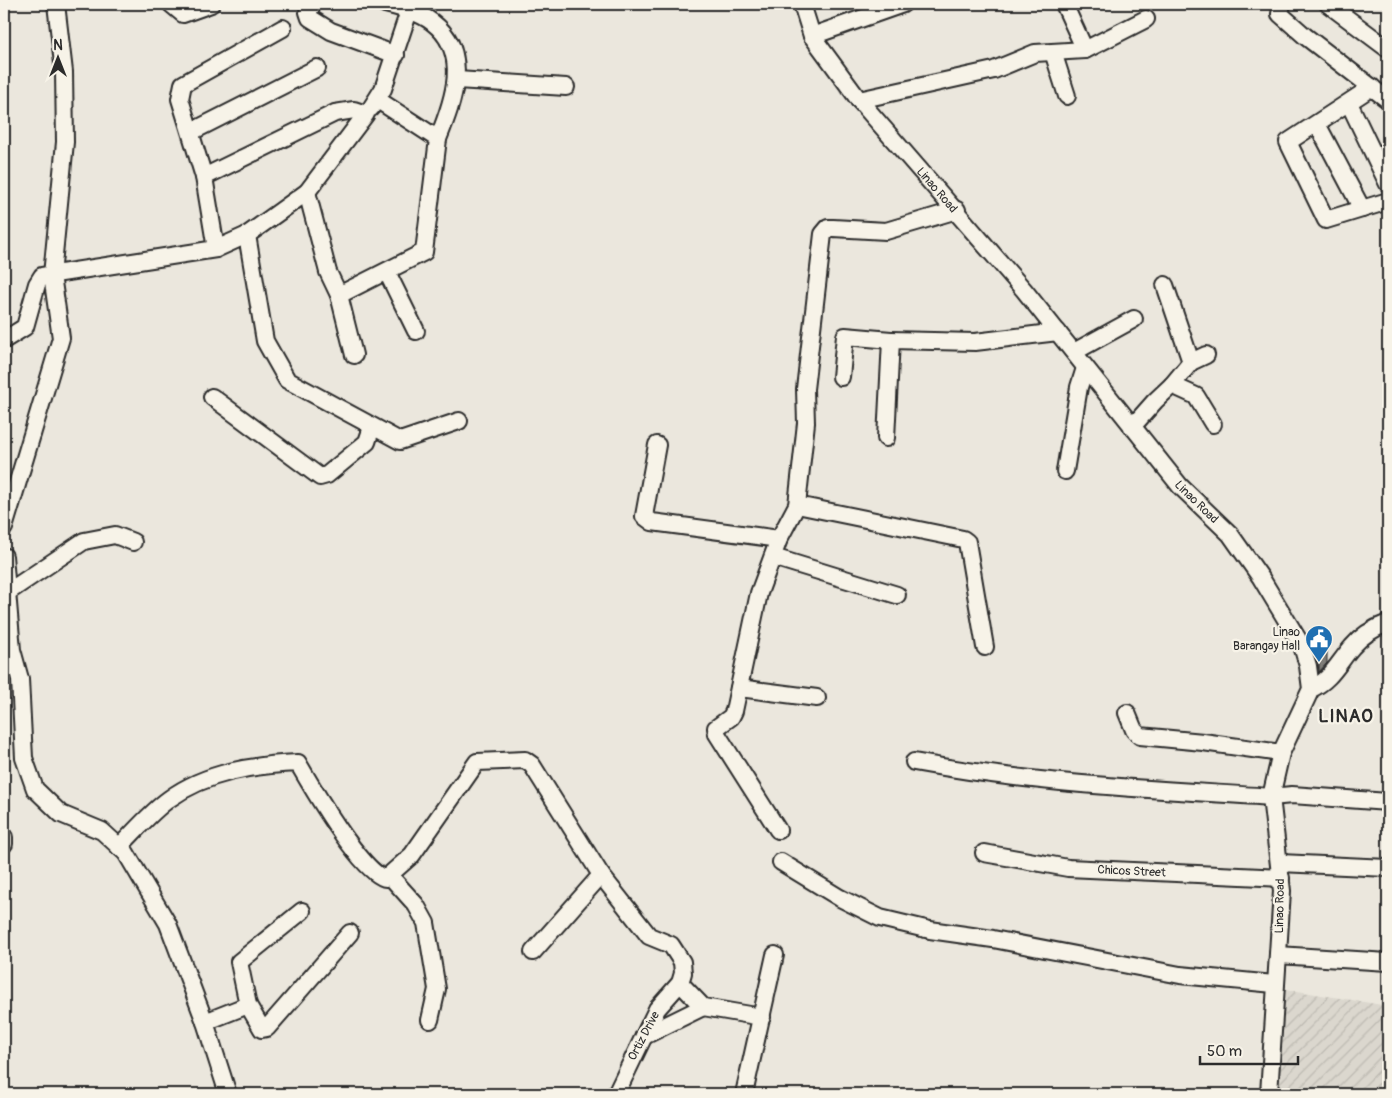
<svg xmlns="http://www.w3.org/2000/svg" width="1392" height="1098" font-family="Pangolin,sans-serif">
	<style>
		.industrial { fill: url(#industrial-furrows) }
		.lines { fill: none; stroke-linecap: round; stroke-linejoin: round }
		.minor-casing { stroke: #2b2b2b; stroke-width: 20 }
		.minor { stroke: #f7f3e8; stroke-width: 16 }
		.wall { fill: #9c9993; stroke: #2b2b2b }
		.shaded-wall { fill: #7f7d78; stroke: #2b2b2b }
		.building { fill: #b5b2ab; stroke: #2b2b2b }
		.labels { text-anchor: middle; dominant-baseline: central; stroke-width: 4.5; stroke-linejoin: round; paint-order: stroke }
		.street-label { font-size: 12px; fill: #2b2b2b; stroke: #f7f3e8 }
		.poi-label { font-size: 12px; fill: #2b2b2b; stroke: #f7f3e8; text-anchor: end }
		.district-label { font-size: 18px; font-weight: bold; letter-spacing: 1px; fill: #2b2b2b; stroke: #f7f3e8 }
	</style>
	<defs>
		<pattern id="industrial-furrows" width="10" height="10" patternUnits="userSpaceOnUse" patternTransform="scale(1.25)"><rect width="10" height="10" fill="#dbd7ce"/><path d="M-1 1l2-2M0 10L10 0M9 11l2-2" fill="none" stroke="#bcb9b1"/></pattern>
	</defs>
	<rect width="100%" height="100%" fill="#ebe7dd"/>
	<filter id="ink" filterUnits="userSpaceOnUse"><feTurbulence type="fractalNoise" baseFrequency=".02" numOctaves="2"/><feDisplacementMap in="SourceGraphic" scale="10" xChannelSelector="R" yChannelSelector="G"/><feConvolveMatrix kernelMatrix="1 2 1 2 8 2 1 2 1" color-interpolation-filters="sRGB"/></filter>
	<g filter="url(#ink)">
		<polygon class="industrial" points="1285,989 1388,1006 1388,1094 1279,1094"/>
		<g class="lines">
			<defs>
				<g id="minor">
					<polyline points="171,4 183,14 211,4"/>
					<polyline points="313,4 308,12 310,18 331,31 396,55"/>
					<path d="M385,4C401,8 419,12 432,22C472,52 453,102 438,139"/>
					<path id="s1" d="M802,4L812,36L859,100L1024,290L1180,486L1230,534L1261,578L1302,646L1308,666L1311,689L1281,753L1271,797L1282,891L1269,1094"/>
					<polyline points="1064,4 1085,50"/>
					<polyline points="1282,4 1280,14 1305,36 1388,100"/>
					<polyline points="1328,4 1388,49"/>
					<polyline points="812,36 903,4"/>
					<polyline points="1053,52 1067,96"/>
					<polyline points="457,80 566,87"/>
					<polyline points="1372,87 1288,142 1326,220 1388,201"/>
					<polyline points="859,100 994,70 1035,53 1085,50 1146,19"/>
					<polyline points="1349,103 1388,184"/>
					<polyline points="371,108 383,89 409,11"/>
					<polyline points="1317,124 1362,209"/>
					<polyline points="191,132 317,68"/>
					<polyline points="307,192 328,272 339,295 354,355"/>
					<polyline points="247,235 265,341 287,380 400,441 459,421"/>
					<polyline points="216,249 204,177 180,99 183,84 283,28"/>
					<polyline points="387,272 416,331"/>
					<polyline points="1165,285 1191,362"/>
					<polyline points="339,295 424,252 438,139 378,100"/>
					<polyline points="4,340 25,327 37,284 42,276 216,249 247,235 307,192 366,114 354,110 335,113 204,177"/>
					<polyline points="1074,352 1134,319"/>
					<polyline points="841,377 845,336 891,340"/>
					<polyline points="1172,385 1196,396 1213,424"/>
					<polyline points="212,397 320,477 327,475 367,442 372,427"/>
					<polyline points="1132,427 1155,401 1172,385 1191,362 1206,355"/>
					<polyline points="886,438 891,340 975,342 1058,332"/>
					<polyline points="657,445 644,516 652,522 779,539"/>
					<polyline points="1065,471 1079,387 1085,368"/>
					<polyline points="797,505 963,539 967,542 985,647"/>
					<polyline points="4,528 61,338 52,275 65,142 64,72 56,4"/>
					<polyline points="4,556 12,650 20,679 24,758 35,789 61,814 102,831 126,853 168,924 205,1022 228,1094"/>
					<polyline points="773,557 897,595"/>
					<polyline points="8,592 84,541 115,535 133,542"/>
					<polyline points="739,688 817,698"/>
					<path d="M1311,689C1331,680 1338,663 1352,647C1362,635 1374,628 1388,623"/>
					<polyline points="1127,713 1134,730 1140,736 1203,742 1281,753"/>
					<path d="M914,762C1032,784 1151,789 1271,797L1292,795L1388,802"/>
					<polyline points="778,830 717,734 716,728 731,717 734,711 759,593 779,539 797,505 806,423 805,389 823,234 828,228 833,228 886,231 957,210"/>
					<polyline points="4,837 4,844"/>
					<path d="M119,847C135,831 151,812 169,799C206,772 254,765 298,763C310,784 364,877 386,878L412,855L477,762L525,760L532,765L601,875L533,952"/>
					<path id="s2" d="M984,853L1068,868L1281,878"/>
					<polyline points="781,862 840,898 880,918 930,930 993,939 1180,975 1274,984"/>
					<polyline points="1280,863 1388,868"/>
					<polyline points="601,875 649,936 671,945 682,962 683,973 680,983 657,1009 616,1094"/>
					<polyline points="390,876 416,905 426,923 437,989 430,1020"/>
					<polyline points="302,911 239,962 248,1005 262,1029 267,1028 350,933"/>
					<polyline points="1278,955 1388,962"/>
					<polyline points="680,983 703,1007 762,1017"/>
					<polyline points="205,1022 248,1005"/>
					<polyline points="644,1036 703,1007"/>
					<polyline points="744,1094 775,955"/>
				</g>
			</defs>
			<use href="#minor" class="minor-casing"/>
			<use href="#minor" class="minor"/>
		</g>
		<polygon class="wall" points="1315,641 1327,663 1319,672 1318,663 1315,655"/>
		<polygon class="shaded-wall" points="1327,649 1327,663 1319,672 1319,658"/>
		<polygon class="building" points="1324,638 1327,649 1319,658 1318,649 1315,641"/>
	</g>
	<defs>
		<symbol id="civic-pin" viewBox="-11 -11 22 30"><path d="M0 17L-7.5 6A9.5 9.5 0 1 1 7.5 6Z" fill="#1f6fb2" stroke="#f7f3e8"/><path d="M-.6-6.5H3V-4.5H.6V-3L4-1V1h2V6H-6V1h2V-1L-.6-3ZM-1.2 2.5V6h2.4V2.5Z" fill="#fff"/></symbol>
	</defs>
	<g fill-rule="evenodd">
		<use href="#civic-pin" x="1303" y="623" width="32" height="43"/>
	</g>
	<g class="labels">
		<g class="street-label">
			<text stroke="none"><textPath href="#s1" startOffset="232">Linao Road</textPath></text>
			<text stroke="none"><textPath href="#s1" startOffset="638">Linao Road</textPath></text>
			<text stroke="none"><textPath href="#s2" startOffset="149">Chicos Street</textPath></text>
			<text transform="translate(1280 906) rotate(-89)">Linao Road</text>
			<text transform="translate(644 1036) rotate(-62)">Ortiz Drive</text>
		</g>
		<g class="poi-label">
			<text x="1300" y="632">Linao<tspan x="1300" dy="14">Barangay Hall</tspan></text>
		</g>
		<g class="district-label">
			<text x="1346" y="716">LINAO</text>
		</g>
	</g>
	<rect width="1392" height="1098" fill="none" stroke="#f7f3e8" stroke-width="20"/>
	<rect x="10" y="10" width="1372" height="1078" fill="none" stroke="#2b2b2b" stroke-width="2" filter="url(#ink)"/>
	<g transform="translate(58 58)" stroke="#f7f3e8" stroke-width="4" paint-order="stroke">
	<path d="M0-4L9 19L0 12L-9 19Z" fill="#2b2b2b"/>
	<text y="-8" font-size="14" font-weight="bold" text-anchor="middle" fill="#2b2b2b">N</text>
	</g>
	<path d="M1200 1056v8h98v-8" fill="none" stroke="#2b2b2b" stroke-width="2.5"/>
	<text x="1207" y="1056" font-size="15" fill="#2b2b2b" stroke="#f7f3e8" stroke-width="4" paint-order="stroke">50 m</text>
</svg>
